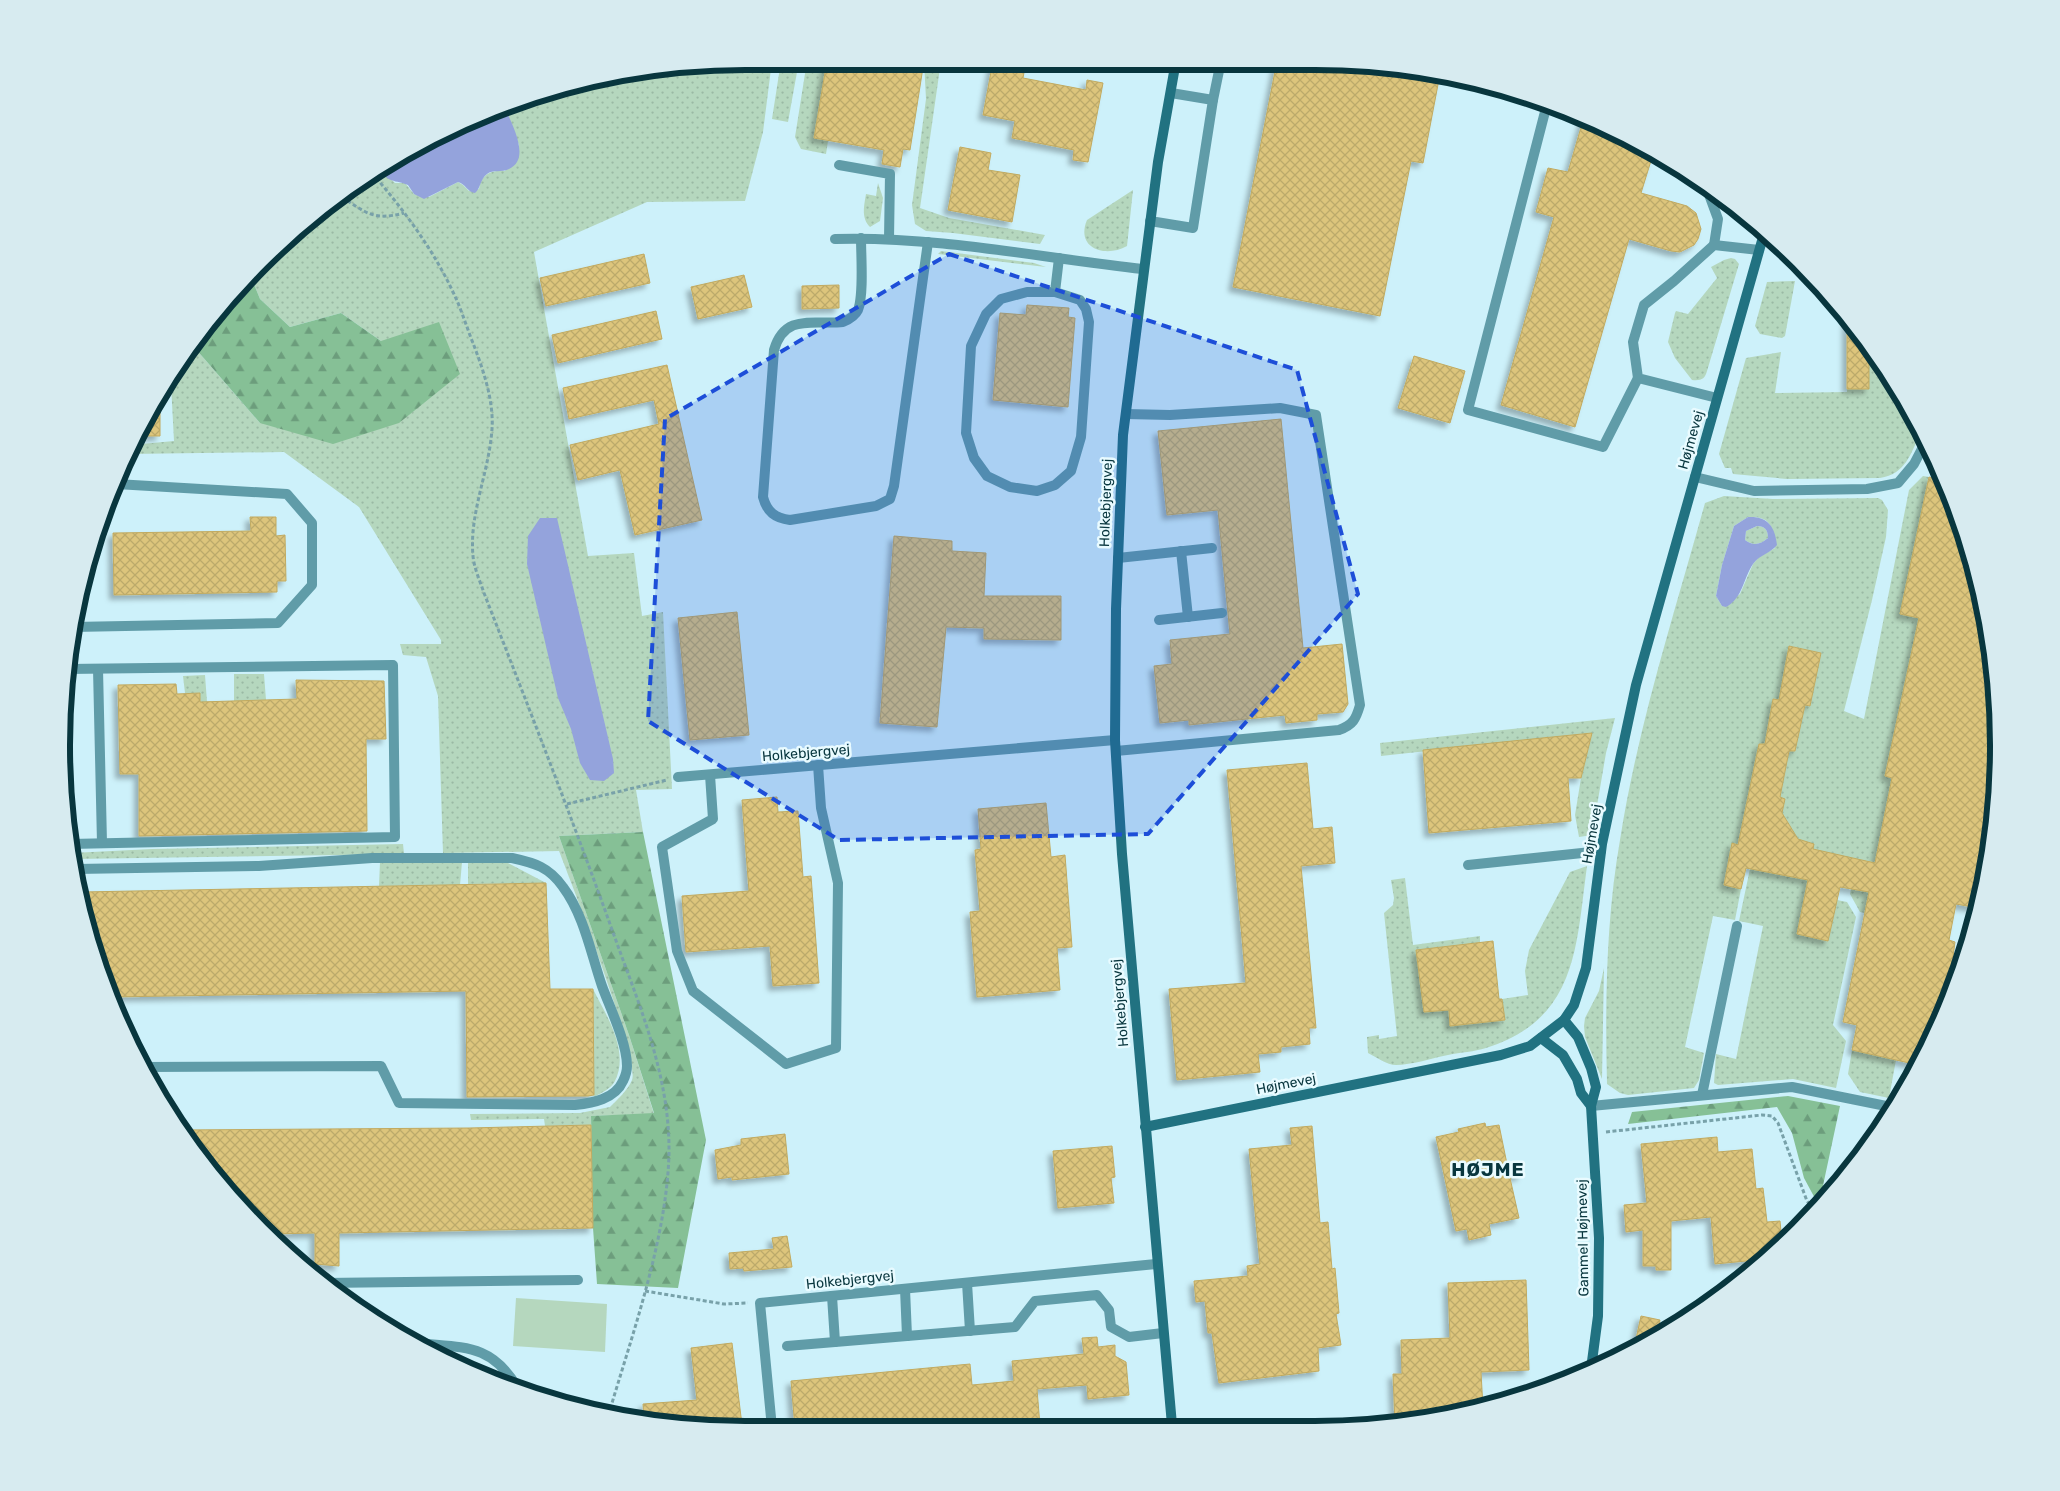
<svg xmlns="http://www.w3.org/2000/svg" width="2060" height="1491" font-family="Rubik,sans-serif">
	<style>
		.grass { fill: url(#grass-dots); fill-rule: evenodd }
		.forest { fill: url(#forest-firs) }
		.garden { fill: #b5d7be }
		.water { fill: #94a3dc; fill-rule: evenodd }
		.building { fill: url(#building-cross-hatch); stroke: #c1aa60; filter: url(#shadow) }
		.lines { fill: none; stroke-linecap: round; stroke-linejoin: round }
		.path { stroke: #78a1a9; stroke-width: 3; stroke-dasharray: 4 2.5; stroke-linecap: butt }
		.lane { stroke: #609ca8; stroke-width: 10 }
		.street { stroke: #609ca8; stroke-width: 10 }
		.secondary { stroke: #217281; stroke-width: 10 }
		.marked { fill: #1d4ed8; fill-opacity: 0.2; stroke: #1d4ed8; stroke-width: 4; stroke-dasharray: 10 6; stroke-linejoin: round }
		.labels { text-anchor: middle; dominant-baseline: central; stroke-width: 5; stroke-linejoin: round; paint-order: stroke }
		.street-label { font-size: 14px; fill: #08363e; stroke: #e9fbff }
		.district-label { font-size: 19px; font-weight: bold; letter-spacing: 1px; fill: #08363e; stroke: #e9fbff }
		.rim { fill: none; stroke: #08363e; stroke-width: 6 }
	</style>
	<defs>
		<pattern id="grass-dots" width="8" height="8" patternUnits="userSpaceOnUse" patternTransform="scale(1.25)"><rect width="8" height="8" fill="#b5d7be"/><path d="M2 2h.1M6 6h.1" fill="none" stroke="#9ab9a4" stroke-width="1.8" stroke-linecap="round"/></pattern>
		<pattern id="forest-firs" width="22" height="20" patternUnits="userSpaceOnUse" patternTransform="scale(1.25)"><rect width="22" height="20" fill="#86c096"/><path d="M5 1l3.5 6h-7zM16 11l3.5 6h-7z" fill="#6c9d7c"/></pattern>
		<pattern id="building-cross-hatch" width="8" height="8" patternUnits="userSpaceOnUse" patternTransform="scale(1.25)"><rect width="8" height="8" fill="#ddc57b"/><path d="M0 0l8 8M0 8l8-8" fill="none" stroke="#bcaa6b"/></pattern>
		<filter id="shadow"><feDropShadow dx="-4.5" dy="4.5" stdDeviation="2.5" flood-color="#0004"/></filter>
	</defs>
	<rect width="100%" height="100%" fill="#cdf1fa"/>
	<g class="grass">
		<path d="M745,61H772L763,132L745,201L647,202L534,252L588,556L634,553L642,616L663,612L672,789L636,790L643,832L559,836L629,1035L654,1114L591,1116V1125L545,1126L544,1119L471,1120L470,1114L580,1113L610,1107C617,1100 628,1090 632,1080C640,1059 571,882 559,851L443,853L438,696L426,657L403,655L400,644H441V640L359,507L284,452L128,454L131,445L174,441L171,384L195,348L260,423L381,341L341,313L290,327L260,299L251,277L366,176L382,168V170L395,183H405L414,194L429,197L458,182L463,185L469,191L479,189C481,174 491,170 505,171L519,145L504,106L568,85Z"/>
		<polygon points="781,61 799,61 788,122 772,119"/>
		<polygon points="807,61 827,61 814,138 828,141 826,154 801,149 795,137"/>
		<polygon points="924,61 941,61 920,208 949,218 1045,235 1040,244 953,233 926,231 915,224 912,205 926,99"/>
		<path d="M878,183L883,198L880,221L870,227C861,218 864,206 866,194L876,196Z"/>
		<path d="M1133,190L1127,246C1106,258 1075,249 1087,220Z"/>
		<polygon points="941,251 1034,263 1046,267 938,254"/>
		<path d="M1731,258L1735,259L1739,264L1707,371C1705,379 1701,381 1692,380L1675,358L1668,342L1675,313L1676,311L1688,314L1717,278L1711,267L1724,260Z"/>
		<polygon points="1795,281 1785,336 1782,338 1760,334 1755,326 1767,282"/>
		<path d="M1869,350L1907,404L1921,433C1910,454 1906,474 1880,478L1787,479L1733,474L1731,468H1725L1719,454L1746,358L1781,352L1775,393L1847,392V389H1869Z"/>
		<path d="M1923,476L1929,477L1900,614L1919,618L1885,776L1892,778L1874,868L1813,849L1798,839L1782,813L1780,797L1789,751H1795L1805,705L1810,706L1821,653L1790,646L1779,700L1773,699L1765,744H1759L1738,845L1732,844L1724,884L1741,889L1735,920L1713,916L1685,1047L1704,1053L1699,1080L1694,1088L1628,1095L1620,1093L1607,1084C1605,1003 1606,920 1620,840C1638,725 1674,615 1705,503L1724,496L1773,499L1878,498L1882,500L1888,510L1886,537L1872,600L1844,711L1864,719L1909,490ZM1748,517C1773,516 1772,528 1775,548L1759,557L1753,564L1740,594L1722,606L1716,596L1722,565L1734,526Z"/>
		<path d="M1757,526C1765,526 1768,530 1768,538C1760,545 1753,546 1745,540L1746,531Z"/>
		<polygon points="234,674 264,674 266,700 234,701"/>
		<polygon points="205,675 207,702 200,702 200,693 185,693 183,676"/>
		<polygon points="1615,718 1606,753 1592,835 1579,837 1575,815 1581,778 1592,733 1381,756 1380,743"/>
		<polygon points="403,844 404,854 74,859 72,853 152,849"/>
		<polygon points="380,862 462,862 460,885 379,886"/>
		<polygon points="468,862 506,862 546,883 468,884"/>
		<polygon points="1751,864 1754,869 1822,883 1806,893 1797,934 1828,941 1837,900 1847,902 1856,917 1833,1025 1846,1041 1836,1088 1793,1079 1718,1085 1714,1083 1716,1054 1736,1059 1763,926 1739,921"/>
		<path d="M1587,866C1576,946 1578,1019 1486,1048C1474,1052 1461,1052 1448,1055C1433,1058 1411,1065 1396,1065C1387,1065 1376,1057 1368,1053L1367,1037L1379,1035V1039L1397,1036L1384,913L1393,905L1394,898L1391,880L1405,878L1413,945L1480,936V943L1417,950L1424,1012L1449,1010L1451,1026L1505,1020L1502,999L1528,995L1525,971L1529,950L1570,872Z"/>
		<polygon points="1852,884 1870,888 1865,913 1860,912 1850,894"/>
		<polygon points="1604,968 1602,1079 1585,1037 1584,1026 1585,1018 1599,991"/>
		<path d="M593,989C606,1015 630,1051 615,1081C611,1089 601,1093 594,1097Z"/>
		<polygon points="1852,1050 1896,1060 1889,1098 1860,1092 1848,1074"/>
	</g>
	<g class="forest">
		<polygon points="251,277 260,299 290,327 341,313 381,341 439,322 460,374 399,423 333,444 260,423 195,348 231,295"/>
		<polygon points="643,832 706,1140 678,1288 597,1284 593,1228 591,1116 654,1113 629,1035 559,836"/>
		<polygon points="1788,1096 1840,1106 1821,1195 1825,1196 1818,1204 1804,1178 1792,1133 1777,1107 1628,1124 1632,1112"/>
	</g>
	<polygon class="garden" points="516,1298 607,1304 605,1352 513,1346"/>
	<g class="water">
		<path d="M504,106C511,122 532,159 509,169C501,173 493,169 487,174C480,179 481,188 475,193C467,192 466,184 458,182L424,199L414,194L408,185C397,180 384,183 382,168L483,113Z"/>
		<path d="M1748,517C1767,516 1775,526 1777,545C1771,553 1759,555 1753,564C1743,579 1743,598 1726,607L1722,606L1716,596L1722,565L1734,526ZM1757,526C1765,526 1768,530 1768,538C1760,545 1753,546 1745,540L1746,531Z"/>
		<polygon points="540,518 557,518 613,759 614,773 604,781 590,780 580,763 571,729 558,698 527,564 528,536"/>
	</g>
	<g class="building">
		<polygon points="827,61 924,61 910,150 903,149 900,167 882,164 884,150 814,138"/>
		<polygon points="993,61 1025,67 1023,78 1086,90 1087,80 1103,83 1088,162 1073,160 1074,150 1012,138 1015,121 983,115"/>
		<polygon points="1277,61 1315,61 1440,74 1423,163 1411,161 1380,316 1233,287"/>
		<polygon points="1584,117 1654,151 1641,193 1687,206 1696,213 1701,229 1698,239 1694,245 1680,252 1671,251 1629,239 1575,427 1501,405 1554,217 1536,212 1548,168 1568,172"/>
		<polygon points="960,147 991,153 988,170 1020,175 1012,222 948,210"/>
		<polygon points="644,254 650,283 546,306 540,278"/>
		<polygon points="744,275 752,307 698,319 691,287"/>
		<polygon points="839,285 839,308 802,309 802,286"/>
		<polygon points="1027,305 1069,308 1068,317 1075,318 1068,407 993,400 1000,313 1026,315"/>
		<polygon points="656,311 662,339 558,363 552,335"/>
		<polygon points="1847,319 1869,350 1869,389 1847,389"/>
		<polygon points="1414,356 1465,371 1450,423 1398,408"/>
		<polygon points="667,365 702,520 635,535 620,470 578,480 570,445 659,424 654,400 569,419 563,388"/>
		<polygon points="160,401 160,436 136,436"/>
		<polygon points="1281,419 1303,648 1342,644 1348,704 1343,712 1317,714 1317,720 1286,723 1285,715 1189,725 1189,720 1160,723 1154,666 1172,664 1170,640 1230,634 1218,510 1167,515 1158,431"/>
		<polygon points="1929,477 1942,480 1963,526 1993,656 1997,791 1978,908 1956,904 1949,940 1955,942 1953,957 1962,959 1928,1048 1918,1065 1852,1050 1857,1025 1843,1022 1869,892 1840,887 1828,941 1797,934 1808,880 1746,868 1741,889 1724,885 1732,843 1738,845 1759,744 1765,744 1773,699 1779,700 1789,646 1821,653 1810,706 1805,705 1795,751 1789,751 1780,797 1785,799 1782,813 1798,839 1814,844 1813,849 1875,863 1892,778 1885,776 1919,618 1900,614"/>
		<polygon points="250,517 276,517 276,536 285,535 286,581 277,581 277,592 114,595 113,533 251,531"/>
		<polygon points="894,536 952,541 952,551 986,553 984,596 1061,596 1061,640 984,639 984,628 946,627 937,727 880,723"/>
		<polygon points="737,612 749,735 690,740 678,618"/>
		<polygon points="296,680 384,681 386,739 366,739 367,831 139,836 139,774 120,774 118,685 176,684 177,694 200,693 200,702 297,699"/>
		<polygon points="1592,733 1581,778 1568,778 1571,821 1429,833 1423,750"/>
		<polygon points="1307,763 1313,829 1332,827 1335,863 1301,866 1316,1028 1309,1028 1310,1044 1281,1047 1281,1052 1258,1054 1260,1072 1177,1080 1169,989 1246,983 1227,770"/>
		<polygon points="777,797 778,812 798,811 803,877 811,876 819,983 773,986 770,946 686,952 682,896 749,891 742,800"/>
		<polygon points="1046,803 1051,857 1065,855 1072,947 1057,948 1060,990 977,997 970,912 980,911 975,850 981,849 978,809"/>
		<polygon points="546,883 550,989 593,989 594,1095 588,1096 467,1097 466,991 111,997 82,892"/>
		<polygon points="1493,941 1499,999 1502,999 1505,1020 1450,1026 1449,1010 1424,1012 1416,950"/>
		<polygon points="1485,1123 1486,1127 1499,1125 1507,1164 1519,1162 1522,1175 1510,1178 1519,1218 1489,1224 1491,1235 1469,1240 1467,1229 1456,1231 1436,1137 1459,1132 1458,1129"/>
		<polygon points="591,1125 593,1228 339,1233 339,1266 315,1264 315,1233 271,1234 231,1196 180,1130 469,1128"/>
		<polygon points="1312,1126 1320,1223 1328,1222 1332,1269 1335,1268 1339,1313 1336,1314 1341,1345 1318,1348 1319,1371 1219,1383 1212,1333 1208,1333 1205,1301 1196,1302 1194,1281 1248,1276 1247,1266 1260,1264 1249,1149 1292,1145 1290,1128"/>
		<polygon points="785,1134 789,1174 732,1180 732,1177 718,1179 715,1150 741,1145 741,1139"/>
		<polygon points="1717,1137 1718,1152 1752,1149 1756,1189 1763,1188 1767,1222 1780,1221 1782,1242 1767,1259 1715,1264 1711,1217 1671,1221 1671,1270 1656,1270 1656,1266 1643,1266 1643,1230 1626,1232 1624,1205 1647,1203 1641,1144"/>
		<polygon points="1112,1146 1115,1177 1111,1178 1114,1203 1058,1208 1053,1151"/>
		<polygon points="787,1236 792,1267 744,1271 743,1268 730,1269 729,1253 774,1249 772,1238"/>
		<polygon points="1526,1280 1529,1370 1481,1372 1483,1408 1404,1424 1395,1424 1393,1374 1402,1374 1401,1340 1450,1338 1448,1283"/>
		<polygon points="1641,1316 1660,1320 1658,1332 1634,1348"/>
		<polygon points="1097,1337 1098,1347 1115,1345 1115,1356 1126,1362 1129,1395 1088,1399 1087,1385 1037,1389 1040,1426 795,1428 791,1381 970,1364 972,1385 1014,1381 1012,1361 1084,1354 1082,1338"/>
		<polygon points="732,1343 742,1425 701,1428 644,1419 643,1404 697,1400 691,1348"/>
	</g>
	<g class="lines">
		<g class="path">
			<path d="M372,173C403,209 433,249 453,292C460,306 465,322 471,338C482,366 494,399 492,429C489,473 469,513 473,556C474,568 480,581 484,593C527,703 570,813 610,924C636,998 670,1072 669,1153C667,1237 633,1332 609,1413"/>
			<path d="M342,197C366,213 374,221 404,213"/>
			<polyline points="567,804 667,780"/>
			<polyline points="1606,1132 1762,1115 1772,1116 1778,1123 1807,1201 1813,1209"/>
			<polyline points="645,1291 724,1304 748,1303"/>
		</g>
		<g class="lane">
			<polyline points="1213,100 1221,61"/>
			<polyline points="1547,104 1468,410 1603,447 1638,378"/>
			<polyline points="839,165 890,174 889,239"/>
			<polyline points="1707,189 1718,219 1714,245"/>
			<polyline points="1150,221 1193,228 1213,100 1171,93"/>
			<path d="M861,238C861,256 864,295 858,310C855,316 850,319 843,322C813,325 785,313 774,350L763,497C767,512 775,518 790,520L876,506L890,499L894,486L928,242"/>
			<polyline points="1055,292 1080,300 1086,309 1089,322 1081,437 1071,471 1055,485 1037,491 1010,487 987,476 974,458 966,433 971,346 986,314 1001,299 1027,292 1055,292 1059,258"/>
			<polyline points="1717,398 1638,378 1633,342 1644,305 1674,281 1714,245 1759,250"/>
			<polyline points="1695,477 1754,491 1867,489 1898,483 1914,464 1925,443"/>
			<polyline points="1181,551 1188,617"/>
			<polyline points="1118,558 1212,548"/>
			<polyline points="1159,620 1222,613"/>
			<polyline points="73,627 278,623 312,585 312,523 287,494 116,484"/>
			<polyline points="67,669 393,665 395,837 70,844"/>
			<polyline points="98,669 102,843"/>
			<path d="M1116,751L1339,730C1353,725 1356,719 1360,705L1316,415L1280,408L1170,415L1126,414"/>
			<polyline points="710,775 713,819 662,847 677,951 693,991 786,1064 836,1048 838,883 821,808 818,765"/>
			<polyline points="1468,865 1601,851"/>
			<path d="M76,869L259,866L372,858H512C535,863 549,867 563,887C584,915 591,954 602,986C610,1008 627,1043 627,1066C627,1070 625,1077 623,1081C615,1099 593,1103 575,1105L399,1103L381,1066L145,1067"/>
			<polyline points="1702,1095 1737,926"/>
			<polyline points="1591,1106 1792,1087 1891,1107"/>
			<polyline points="323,1283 578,1280"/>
			<polyline points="967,1283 970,1331"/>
			<polyline points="905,1289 907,1336"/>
			<polyline points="832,1296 835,1342"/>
			<path d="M417,1343C463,1348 491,1343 517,1387"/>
			<polyline points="787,1346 1015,1327 1035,1301 1097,1295 1109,1310 1111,1327 1129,1337 1163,1333"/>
		</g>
		<g class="street">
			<path d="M835,239C939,236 1041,258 1143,269"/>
			<polyline points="678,777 1115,740"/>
			<polyline points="772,1428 760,1303 1156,1264"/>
		</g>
		<g class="secondary">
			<polyline points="1564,1020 1578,1037 1591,1068 1596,1087 1591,1106 1599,1238 1598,1316 1591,1369"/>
			<polyline points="1541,1038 1563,1055 1577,1079 1581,1093 1591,1106"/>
			<polyline points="1145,1127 1501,1055 1530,1046 1564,1020 1574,1005 1586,968 1602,844 1636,685 1765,230"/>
			<polyline points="1172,1425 1122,854 1115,740 1116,609 1123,435 1158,162 1176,61"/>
		</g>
	</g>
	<path class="marked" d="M949,254L1297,370L1358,594L1148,834L839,840L648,721L665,419Z"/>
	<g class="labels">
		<g class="street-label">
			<text transform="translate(1691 440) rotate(-74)">Højmevej</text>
			<text transform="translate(1106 503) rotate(-88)">Holkebjergvej</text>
			<text transform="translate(806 753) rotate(-5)">Holkebjergvej</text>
			<text transform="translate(1592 834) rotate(-80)">Højmevej</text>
			<text transform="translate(1120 1003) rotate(-95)">Holkebjergvej</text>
			<text transform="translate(1286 1084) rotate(-11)">Højmevej</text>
			<text transform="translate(1583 1238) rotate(-91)">Gammel Højmevej</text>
			<text transform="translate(850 1280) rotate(-6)">Holkebjergvej</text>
		</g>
		<g class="district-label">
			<text x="1488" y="1169">HØJME</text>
		</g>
	</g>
	<path d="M0 0H2060V1491H0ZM745 70H1315A675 675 0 0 1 1990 745V746A675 675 0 0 1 1315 1421H745A675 675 0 0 1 70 746V745A675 675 0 0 1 745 70Z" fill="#d7ebf0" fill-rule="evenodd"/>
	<path class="rim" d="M745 70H1315A675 675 0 0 1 1990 745V746A675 675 0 0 1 1315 1421H745A675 675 0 0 1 70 746V745A675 675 0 0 1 745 70Z"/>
</svg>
